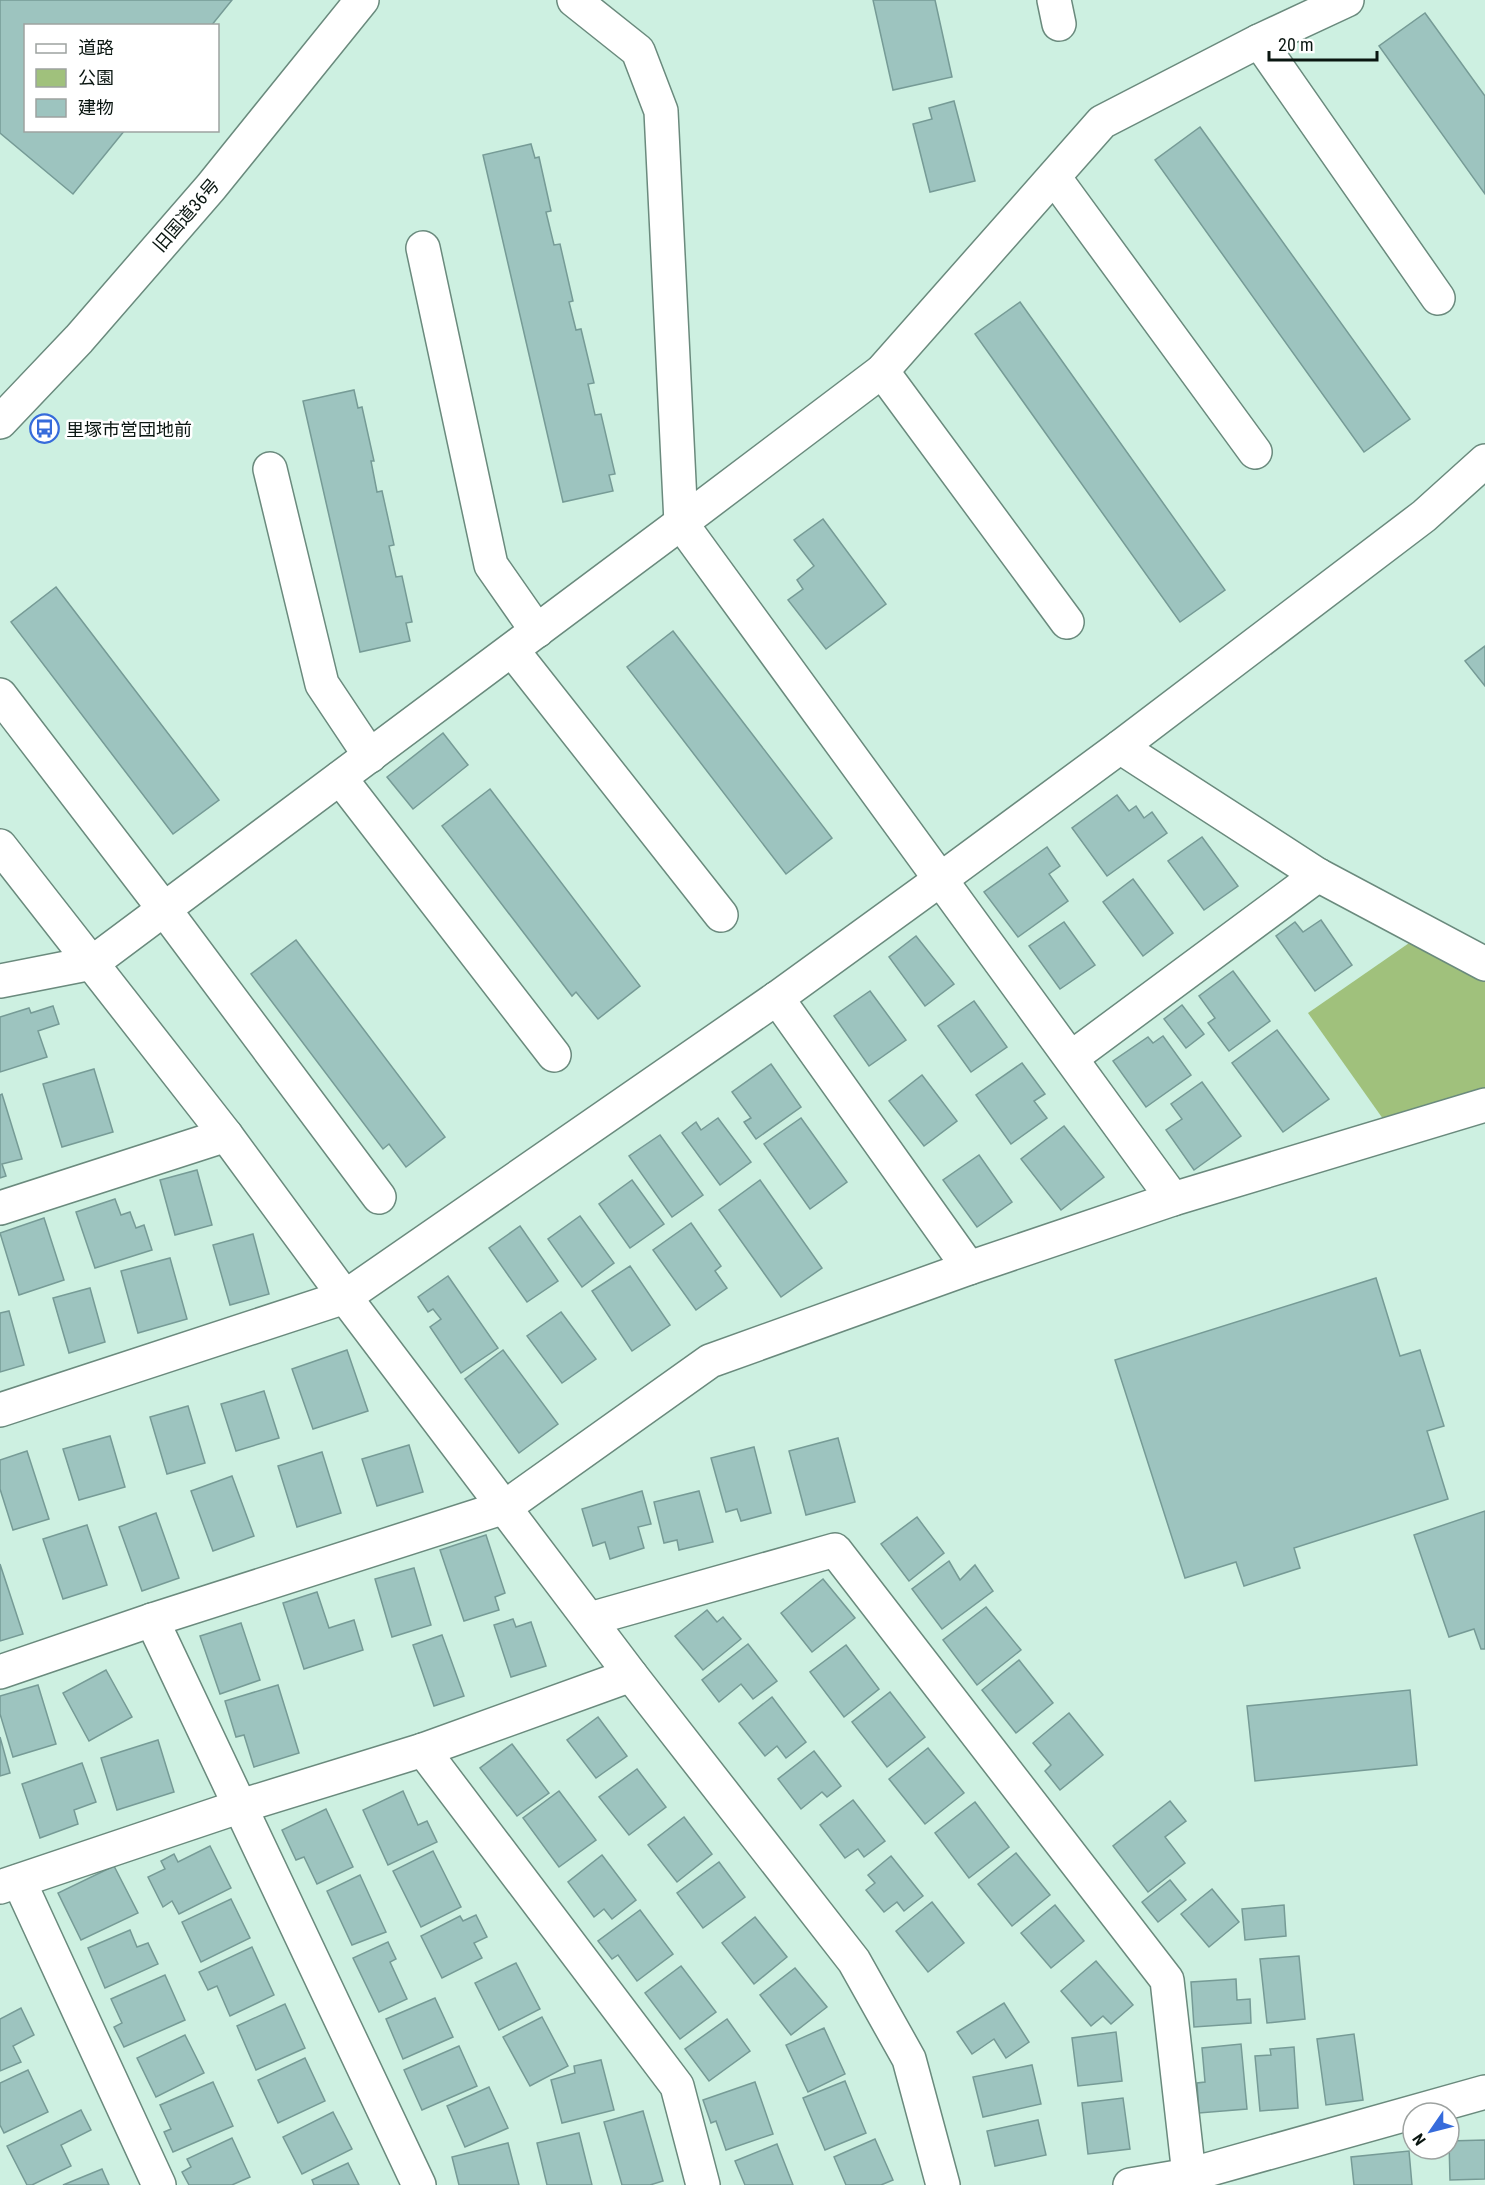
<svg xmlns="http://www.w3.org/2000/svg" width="1485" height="2185" font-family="'Roboto Condensed','Noto Sans JP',sans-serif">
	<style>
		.green { fill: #a0c17c }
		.building { fill: #9dc4bf; stroke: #769b96; stroke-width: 1.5 }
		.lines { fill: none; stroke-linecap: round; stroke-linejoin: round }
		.minor-casing { stroke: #6a8a7d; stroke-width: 36 }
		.minor { stroke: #fff; stroke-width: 33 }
		.labels { text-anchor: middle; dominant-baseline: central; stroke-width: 5; stroke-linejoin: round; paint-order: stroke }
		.street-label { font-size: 18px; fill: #0a1611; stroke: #fff }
		.poi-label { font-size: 18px; fill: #0a1611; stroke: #fff; text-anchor: start }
	</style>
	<rect width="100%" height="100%" fill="#cdf0e1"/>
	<polygon class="green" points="1425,932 1485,964 1485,1105 1393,1133 1308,1013"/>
	<g class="building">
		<polygon points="0,0 232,0 211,26 26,26 26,130 125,130 73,194 0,133"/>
		<polygon points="873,0 935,0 952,77 893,90"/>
		<polygon points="1425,13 1485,96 1485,194 1379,46"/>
		<polygon points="954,101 975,181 930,192 913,124 932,119 929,108"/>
		<polygon points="1200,127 1410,419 1364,452 1155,160"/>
		<polygon points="531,144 535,158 539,157 551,211 546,212 554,245 560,244 573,301 569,302 576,330 581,329 594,383 588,384 595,415 601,414 615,474 609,475 613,491 563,502 483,155"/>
		<polygon points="1020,302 1225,590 1180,622 975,334"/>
		<polygon points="354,390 358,408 362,407 374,461 371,461 377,492 382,491 394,545 389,546 396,577 402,576 412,622 406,623 410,641 360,652 303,401"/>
		<polygon points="823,519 886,604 826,649 788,600 803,589 797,580 814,566 794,540"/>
		<polygon points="56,587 219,800 173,834 11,622"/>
		<polygon points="673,631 832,838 786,874 627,667"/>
		<polygon points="1485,646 1485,686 1465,661"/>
		<polygon points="443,733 468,765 413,809 387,777"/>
		<polygon points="490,789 640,986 598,1019 576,992 572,996 442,826"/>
		<polygon points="1117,795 1129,811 1136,806 1144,818 1152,812 1167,833 1107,876 1072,828"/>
		<polygon points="1202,837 1238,886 1204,910 1168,861"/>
		<polygon points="1047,847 1060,866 1049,874 1068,901 1018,937 984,892"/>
		<polygon points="1133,879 1173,933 1143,956 1103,902"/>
		<polygon points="1321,920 1352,965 1315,991 1276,936 1295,922 1303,932"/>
		<polygon points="1064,922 1095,965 1060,989 1029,946"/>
		<polygon points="916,936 954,984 925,1006 889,957"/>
		<polygon points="296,940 445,1137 406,1167 389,1144 383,1149 251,974"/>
		<polygon points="1233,971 1270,1021 1229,1051 1208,1023 1215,1018 1199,996"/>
		<polygon points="870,991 906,1040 869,1066 834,1016"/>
		<polygon points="974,1001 1007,1047 971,1072 938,1026"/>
		<polygon points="1182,1005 1204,1034 1186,1048 1164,1019"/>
		<polygon points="53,1006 59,1024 38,1031 47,1057 0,1072 0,1017 29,1008 31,1013"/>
		<polygon points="1277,1030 1329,1099 1283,1132 1232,1063"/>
		<polygon points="1163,1036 1191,1075 1146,1107 1113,1061 1148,1037 1153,1043"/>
		<polygon points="1022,1063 1045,1094 1034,1101 1047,1118 1011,1144 976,1095"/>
		<polygon points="771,1064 801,1107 756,1139 744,1122 751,1118 732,1092"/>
		<polygon points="94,1069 113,1132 62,1147 43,1084"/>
		<polygon points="922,1075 957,1121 924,1146 889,1101"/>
		<polygon points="1202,1082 1241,1136 1194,1170 1166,1130 1182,1119 1171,1104"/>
		<polygon points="2,1094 22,1159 2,1164 6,1176 0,1178 0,1095"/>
		<polygon points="718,1118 751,1162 720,1185 682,1133 696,1122 701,1130"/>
		<polygon points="801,1118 847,1182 810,1209 764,1144"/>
		<polygon points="1064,1126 1104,1177 1061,1210 1021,1159"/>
		<polygon points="660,1135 703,1195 672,1217 629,1156"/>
		<polygon points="979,1155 1012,1202 977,1227 943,1180"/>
		<polygon points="197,1170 212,1225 175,1235 160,1180"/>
		<polygon points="632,1180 664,1224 630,1248 599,1204"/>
		<polygon points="760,1180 822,1268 781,1297 719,1210"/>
		<polygon points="115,1199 121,1215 130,1212 136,1228 144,1225 152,1250 95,1268 76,1212"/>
		<polygon points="580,1216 614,1263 582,1287 548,1239"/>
		<polygon points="44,1218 64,1280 19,1295 0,1233"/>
		<polygon points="691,1223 721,1266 715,1271 727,1288 696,1310 653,1250"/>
		<polygon points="520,1226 558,1281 527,1302 489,1248"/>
		<polygon points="253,1234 269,1294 230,1305 213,1245"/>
		<polygon points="170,1258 187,1319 138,1333 121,1271"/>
		<polygon points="630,1266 670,1325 632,1351 592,1291"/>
		<polygon points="448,1276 498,1348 461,1373 430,1327 441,1319 433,1309 428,1312 418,1297"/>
		<polygon points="1376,1278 1400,1356 1420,1350 1444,1426 1427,1431 1448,1499 1294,1548 1300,1568 1244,1586 1236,1562 1185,1578 1115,1360"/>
		<polygon points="90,1288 105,1342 69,1353 53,1298"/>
		<polygon points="9,1311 24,1365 0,1372 0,1313"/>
		<polygon points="561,1312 596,1359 562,1383 527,1336"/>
		<polygon points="347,1350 368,1411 313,1429 292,1369"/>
		<polygon points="503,1350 558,1424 519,1453 465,1379"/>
		<polygon points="264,1391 279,1438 236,1451 221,1404"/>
		<polygon points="188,1406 205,1463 167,1474 150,1417"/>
		<polygon points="110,1436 125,1487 79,1500 63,1449"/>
		<polygon points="838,1438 855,1502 806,1515 789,1451"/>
		<polygon points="409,1445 423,1492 377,1506 362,1459"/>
		<polygon points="754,1447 771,1513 741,1521 737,1509 726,1512 711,1458"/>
		<polygon points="27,1451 49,1519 13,1530 0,1489 0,1460"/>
		<polygon points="322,1452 341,1513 297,1527 278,1466"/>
		<polygon points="232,1476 254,1536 213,1551 191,1491"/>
		<polygon points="642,1491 651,1524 638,1527 644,1548 610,1559 605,1542 593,1546 582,1509"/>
		<polygon points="699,1491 713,1542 679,1550 677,1540 664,1543 654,1502"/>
		<polygon points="1485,1511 1485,1649 1481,1649 1474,1629 1449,1637 1414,1535"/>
		<polygon points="156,1513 179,1578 142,1591 119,1527"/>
		<polygon points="917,1517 944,1553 909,1581 881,1544"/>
		<polygon points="87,1525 107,1585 63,1599 43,1539"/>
		<polygon points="486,1535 505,1593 495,1597 499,1610 464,1621 440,1550"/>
		<polygon points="949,1561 960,1580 975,1565 993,1591 942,1629 912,1589"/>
		<polygon points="0,1564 23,1634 0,1641"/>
		<polygon points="414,1568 431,1625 392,1637 375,1579"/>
		<polygon points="823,1579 855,1618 812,1652 781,1613"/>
		<polygon points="317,1592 329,1628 354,1620 363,1650 304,1669 283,1603"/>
		<polygon points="986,1607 1021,1650 977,1685 943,1640"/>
		<polygon points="707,1610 717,1622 723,1617 741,1639 703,1670 675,1636"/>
		<polygon points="513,1619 516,1627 531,1622 546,1666 511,1677 494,1625"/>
		<polygon points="241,1623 260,1680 220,1694 200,1636"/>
		<polygon points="442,1635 464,1696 434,1706 413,1645"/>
		<polygon points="748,1644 777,1681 753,1699 741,1684 719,1702 702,1680"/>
		<polygon points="846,1645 879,1689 844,1717 810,1672"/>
		<polygon points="1019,1660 1053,1703 1016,1733 982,1690"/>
		<polygon points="106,1670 132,1717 89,1741 63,1693"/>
		<polygon points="38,1685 56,1744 13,1757 0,1714 0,1696"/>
		<polygon points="278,1685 299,1753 254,1767 244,1735 236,1737 225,1701"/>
		<polygon points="1410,1690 1417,1765 1255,1781 1247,1706"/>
		<polygon points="890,1692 925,1737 887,1767 852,1722"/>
		<polygon points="772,1697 806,1742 786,1758 777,1746 765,1756 739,1723"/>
		<polygon points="1069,1713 1103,1755 1060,1790 1045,1771 1051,1765 1033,1743"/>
		<polygon points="598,1717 627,1756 596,1778 567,1740"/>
		<polygon points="0,1737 10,1773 0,1776"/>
		<polygon points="158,1740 174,1792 117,1810 101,1758"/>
		<polygon points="512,1744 549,1793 517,1816 480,1768"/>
		<polygon points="928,1748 964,1793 925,1824 889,1779"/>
		<polygon points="814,1751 841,1786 827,1797 822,1792 801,1809 778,1779"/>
		<polygon points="82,1763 96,1802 74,1810 78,1824 40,1838 22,1784"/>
		<polygon points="637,1769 666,1807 629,1835 599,1797"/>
		<polygon points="403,1791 418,1825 427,1821 437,1842 388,1865 363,1810"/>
		<polygon points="559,1791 596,1840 559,1867 523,1818"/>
		<polygon points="853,1800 885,1841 864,1857 858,1849 845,1858 820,1825"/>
		<polygon points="1170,1801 1186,1821 1165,1837 1185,1863 1148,1892 1113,1846"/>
		<polygon points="975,1802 1009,1847 969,1878 935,1833"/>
		<polygon points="326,1809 353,1867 317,1884 304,1857 296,1860 282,1830"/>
		<polygon points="684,1817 712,1854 677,1882 648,1845"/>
		<polygon points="210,1846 231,1888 179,1914 172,1901 163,1907 148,1877 165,1869 161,1861 174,1854 178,1862"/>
		<polygon points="433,1851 461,1907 421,1927 393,1871"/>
		<polygon points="1016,1853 1050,1895 1012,1926 978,1884"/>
		<polygon points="602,1855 636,1900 612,1919 604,1909 594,1917 568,1882"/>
		<polygon points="891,1856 923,1896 904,1911 897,1902 884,1912 866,1890 875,1883 868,1875"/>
		<polygon points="719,1862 745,1897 703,1928 677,1893"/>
		<polygon points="114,1866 138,1913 81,1940 58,1893"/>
		<polygon points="360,1875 386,1932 352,1945 327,1891"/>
		<polygon points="1170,1880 1186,1900 1158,1922 1142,1902"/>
		<polygon points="1212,1889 1239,1922 1209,1947 1181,1914"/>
		<polygon points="231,1899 250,1938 201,1962 182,1922"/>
		<polygon points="932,1902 964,1943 928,1972 896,1931"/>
		<polygon points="1055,1905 1084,1941 1051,1968 1021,1933"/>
		<polygon points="1284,1905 1286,1936 1245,1940 1242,1909"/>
		<polygon points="640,1910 673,1954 637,1981 618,1955 612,1959 598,1941"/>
		<polygon points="476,1915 487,1937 474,1943 482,1958 442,1978 421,1936 460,1916 463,1921"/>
		<polygon points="755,1917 787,1957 754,1984 722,1943"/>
		<polygon points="130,1930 137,1947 148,1943 158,1964 105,1988 88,1948"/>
		<polygon points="388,1942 396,1959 390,1962 407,1999 379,2012 353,1958"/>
		<polygon points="252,1947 274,1995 230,2016 217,1986 208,1990 199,1972"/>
		<polygon points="1299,1956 1305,2019 1267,2023 1260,1959"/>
		<polygon points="1096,1961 1133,2005 1111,2024 1103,2016 1091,2026 1061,1991"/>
		<polygon points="516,1963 540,2009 499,2030 475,1983"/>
		<polygon points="681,1966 716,2012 680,2039 645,1993"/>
		<polygon points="795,1968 827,2007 791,2035 760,1995"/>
		<polygon points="165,1975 185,2020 124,2047 114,2027 122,2023 111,1999"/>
		<polygon points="1236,1979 1237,2000 1250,1999 1251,2023 1194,2027 1191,1982"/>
		<polygon points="435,1998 453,2037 403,2059 386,2019"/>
		<polygon points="1004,2003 1029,2042 1006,2058 994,2039 972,2054 957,2032"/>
		<polygon points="285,2004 305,2048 256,2070 237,2026"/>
		<polygon points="21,2008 34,2035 13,2046 21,2062 0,2071 0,2019"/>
		<polygon points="542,2017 568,2066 530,2086 503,2037"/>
		<polygon points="727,2019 750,2051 709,2081 685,2049"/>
		<polygon points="824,2028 845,2074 808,2092 786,2045"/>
		<polygon points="1116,2032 1122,2081 1078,2086 1072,2038"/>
		<polygon points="1354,2034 1363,2100 1326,2105 1317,2039"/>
		<polygon points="185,2035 204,2073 156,2097 137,2058"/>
		<polygon points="1241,2044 1247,2109 1199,2113 1197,2083 1205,2082 1202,2048"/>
		<polygon points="459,2046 477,2086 422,2110 404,2070"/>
		<polygon points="1294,2047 1298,2108 1260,2111 1255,2056 1271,2055 1270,2049"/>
		<polygon points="305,2058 325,2101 278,2123 258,2080"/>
		<polygon points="601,2060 614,2110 562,2123 551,2080 575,2073 574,2066"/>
		<polygon points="1032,2065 1041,2104 983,2117 973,2077"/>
		<polygon points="28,2070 48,2112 4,2133 0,2125 0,2083"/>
		<polygon points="845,2081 866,2133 825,2150 803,2098"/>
		<polygon points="213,2082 233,2126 173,2152 164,2132 171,2129 160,2105"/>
		<polygon points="755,2082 773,2134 726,2150 716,2121 711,2123 703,2100"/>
		<polygon points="489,2087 508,2128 465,2147 447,2106"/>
		<polygon points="1123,2098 1130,2149 1088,2154 1082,2103"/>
		<polygon points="81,2110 91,2130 61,2145 71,2166 32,2185 27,2185 7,2146"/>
		<polygon points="643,2111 663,2181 650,2185 622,2185 604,2122"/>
		<polygon points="333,2112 352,2149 302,2174 283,2137"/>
		<polygon points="1038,2120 1046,2155 995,2166 987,2131"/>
		<polygon points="579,2133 592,2185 547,2185 537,2143"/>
		<polygon points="232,2138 250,2177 232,2185 189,2185 182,2172 191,2167 187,2159"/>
		<polygon points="875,2139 893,2180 881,2185 846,2185 834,2157"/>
		<polygon points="1485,2140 1485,2179 1450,2180 1449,2141"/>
		<polygon points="508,2143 519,2185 459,2185 452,2157"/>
		<polygon points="777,2144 793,2185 745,2185 735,2161"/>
		<polygon points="1409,2151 1412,2185 1354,2185 1351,2157"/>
		<polygon points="348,2163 359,2185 314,2185 312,2180"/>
		<polygon points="102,2169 109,2185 63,2185"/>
	</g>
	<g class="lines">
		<defs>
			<g id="minor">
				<polyline points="574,0 638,51 661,111 681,523 1173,1199"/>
				<polyline points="1054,0 1059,24"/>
				<polyline points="1259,41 1438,298"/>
				<polyline points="1054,177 1255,452"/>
				<polyline points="423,248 491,565 537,631"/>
				<polyline points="882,371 1067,622"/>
				<polyline points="0,422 79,339 211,187 362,0"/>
				<polyline points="270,469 322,684 370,756"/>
				<polyline points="512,650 721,915"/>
				<polyline points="0,695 164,909 379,1197"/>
				<polyline points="1120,747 1318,875 1485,964"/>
				<polyline points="340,778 554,1055"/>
				<polyline points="0,846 226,1135 345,1297 631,1675 854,1961 909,2059 943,2185"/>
				<polyline points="0,981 92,963 681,523 882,371 1102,122 1259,41 1347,0"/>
				<polyline points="777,998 969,1268"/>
				<polyline points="1071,1058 1318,875"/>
				<polyline points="0,1208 226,1135"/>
				<polyline points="0,1410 345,1297 777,998 941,879 1120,747 1424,516 1485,461"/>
				<polyline points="590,1619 835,1550 1167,1980 1189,2175"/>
				<polyline points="152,1620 419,2185"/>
				<polyline points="0,1672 152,1620 505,1507 710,1361 969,1268 1173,1199 1485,1105"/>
				<polyline points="423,1750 677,2086 703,2185"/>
				<polyline points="19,1881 159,2185"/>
				<polyline points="0,1887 241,1806 423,1750 631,1675"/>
				<polyline points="1130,2185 1189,2175 1485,2092"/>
			</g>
		</defs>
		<use href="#minor" class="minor-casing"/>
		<use href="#minor" class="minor"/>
	</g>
	<defs>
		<symbol id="bus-ring" viewBox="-11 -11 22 22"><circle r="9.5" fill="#fff" stroke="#366bdb" stroke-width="1.5"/><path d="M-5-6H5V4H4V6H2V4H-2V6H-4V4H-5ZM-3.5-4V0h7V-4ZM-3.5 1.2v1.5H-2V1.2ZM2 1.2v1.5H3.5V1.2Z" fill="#366bdb"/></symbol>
	</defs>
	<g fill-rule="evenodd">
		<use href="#bus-ring" x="28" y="412" width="33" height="33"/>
	</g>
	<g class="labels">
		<g class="street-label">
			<text transform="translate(186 215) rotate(-49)">旧国道36号</text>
		</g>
		<g class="poi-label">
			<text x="66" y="429">里塚市営団地前</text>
		</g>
	</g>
	<rect x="24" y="24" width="195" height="108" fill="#ffffff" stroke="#9da2a0" stroke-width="1.5"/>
	<rect x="36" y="44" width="30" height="9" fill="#ffffff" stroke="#9da2a0" stroke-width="1.5"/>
	<text x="78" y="54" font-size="18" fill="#0a1611">道路</text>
	<rect x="36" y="69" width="30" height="18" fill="#a0c17c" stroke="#9da2a0" stroke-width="1.5"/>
	<text x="78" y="84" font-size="18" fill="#0a1611">公園</text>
	<rect x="36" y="99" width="30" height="18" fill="#9dc4bf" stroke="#9da2a0" stroke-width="1.5"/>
	<text x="78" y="114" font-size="18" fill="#0a1611">建物</text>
	<g transform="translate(1431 2131) rotate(235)"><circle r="28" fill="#ffffff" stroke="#9da2a0" stroke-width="1.5"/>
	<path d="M0-4.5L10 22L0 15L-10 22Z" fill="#366bdb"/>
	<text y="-9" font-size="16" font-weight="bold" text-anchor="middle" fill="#0a1611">N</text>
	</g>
	<path d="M1269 51v9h108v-9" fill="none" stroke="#0a1611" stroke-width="3"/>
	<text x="1278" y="51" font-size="18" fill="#0a1611" stroke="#ffffff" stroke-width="4.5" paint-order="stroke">20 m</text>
</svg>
